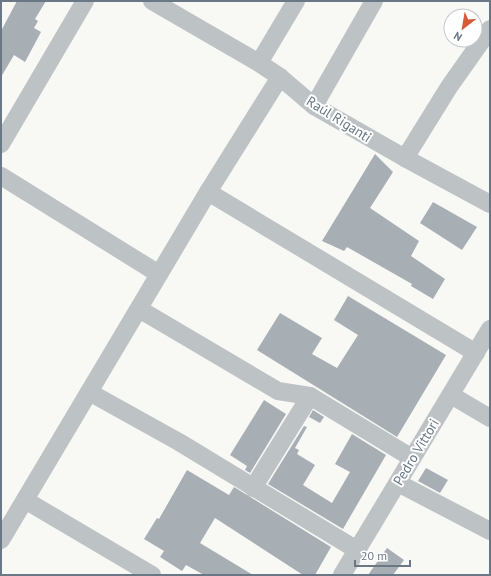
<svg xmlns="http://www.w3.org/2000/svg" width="491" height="576" font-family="'PT Sans',sans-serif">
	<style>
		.building { fill: #a7afb4 }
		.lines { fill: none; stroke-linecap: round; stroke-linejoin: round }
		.minor { stroke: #bdc2c5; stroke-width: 18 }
		.labels { text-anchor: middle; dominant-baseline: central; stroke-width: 4; stroke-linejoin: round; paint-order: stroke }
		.street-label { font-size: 14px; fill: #697884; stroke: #fff }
	</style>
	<rect width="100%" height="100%" fill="#f8f8f5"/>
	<g class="building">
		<polygon points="17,1 46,1 35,19 38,21 34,28 41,32 25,62 14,55 1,77 1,31"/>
		<polygon points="375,154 393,172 370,208 419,241 411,256 445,279 433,299 411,286 412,284 347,247 344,251 322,241"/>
		<polygon points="433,202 477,227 462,250 420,223"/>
		<polygon points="348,296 446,355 397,437 257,350 280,313 322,338 312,354 337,368 358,335 334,320"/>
		<polygon points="264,400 286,414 250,473 245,470 247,466 230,455"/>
		<polygon points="313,410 324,417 320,423 309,417"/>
		<polygon points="304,426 307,427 295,448 299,450 297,454 315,465 303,485 332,503 350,472 335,464 352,434 386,455 343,529 268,484"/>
		<polygon points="426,468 448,480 440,493 418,481"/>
		<polygon points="187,470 229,495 234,487 331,547 315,575 303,575 215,518 200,543 253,575 204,575 186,565 182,571 160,557 164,551 144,539 157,518 159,519"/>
		<polygon points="387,548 404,560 393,575 368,575"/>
	</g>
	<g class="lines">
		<g class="minor">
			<polyline points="152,1 259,63 280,77 314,106 405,158 490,204"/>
			<polyline points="259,63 296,1"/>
			<polyline points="314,106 374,1"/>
			<polyline points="1,144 85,1"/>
			<polyline points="405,158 449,87 490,29"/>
			<polyline points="1,176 159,274"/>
			<polyline points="208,192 476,353"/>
			<polyline points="139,309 278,391 310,396 412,458"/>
			<polyline points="89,392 179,442 357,550"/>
			<polyline points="451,395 490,418"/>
			<polyline points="398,483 490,531"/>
			<polyline points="253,488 310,396"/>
			<polyline points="25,500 152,575"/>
			<polyline points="1,540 208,192 280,77"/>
			<polyline points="342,575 490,329"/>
		</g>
	</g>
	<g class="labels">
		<g class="street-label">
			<text transform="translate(339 119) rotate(32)">Raúl Riganti</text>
			<text transform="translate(416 452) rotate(-59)">Pedro Vittori</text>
		</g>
	</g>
	<rect width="491" height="576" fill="none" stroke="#697884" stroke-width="4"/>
	<g transform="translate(463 28) rotate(211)"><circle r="19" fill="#ffffff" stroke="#c3c9ce"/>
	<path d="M0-3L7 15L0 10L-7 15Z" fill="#d75b36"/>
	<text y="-6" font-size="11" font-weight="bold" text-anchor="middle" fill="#697884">N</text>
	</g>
	<path d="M355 560v6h55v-6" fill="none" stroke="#697884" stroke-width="2"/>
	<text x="361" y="560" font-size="12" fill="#697884" stroke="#ffffff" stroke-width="3" paint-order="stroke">20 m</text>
</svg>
